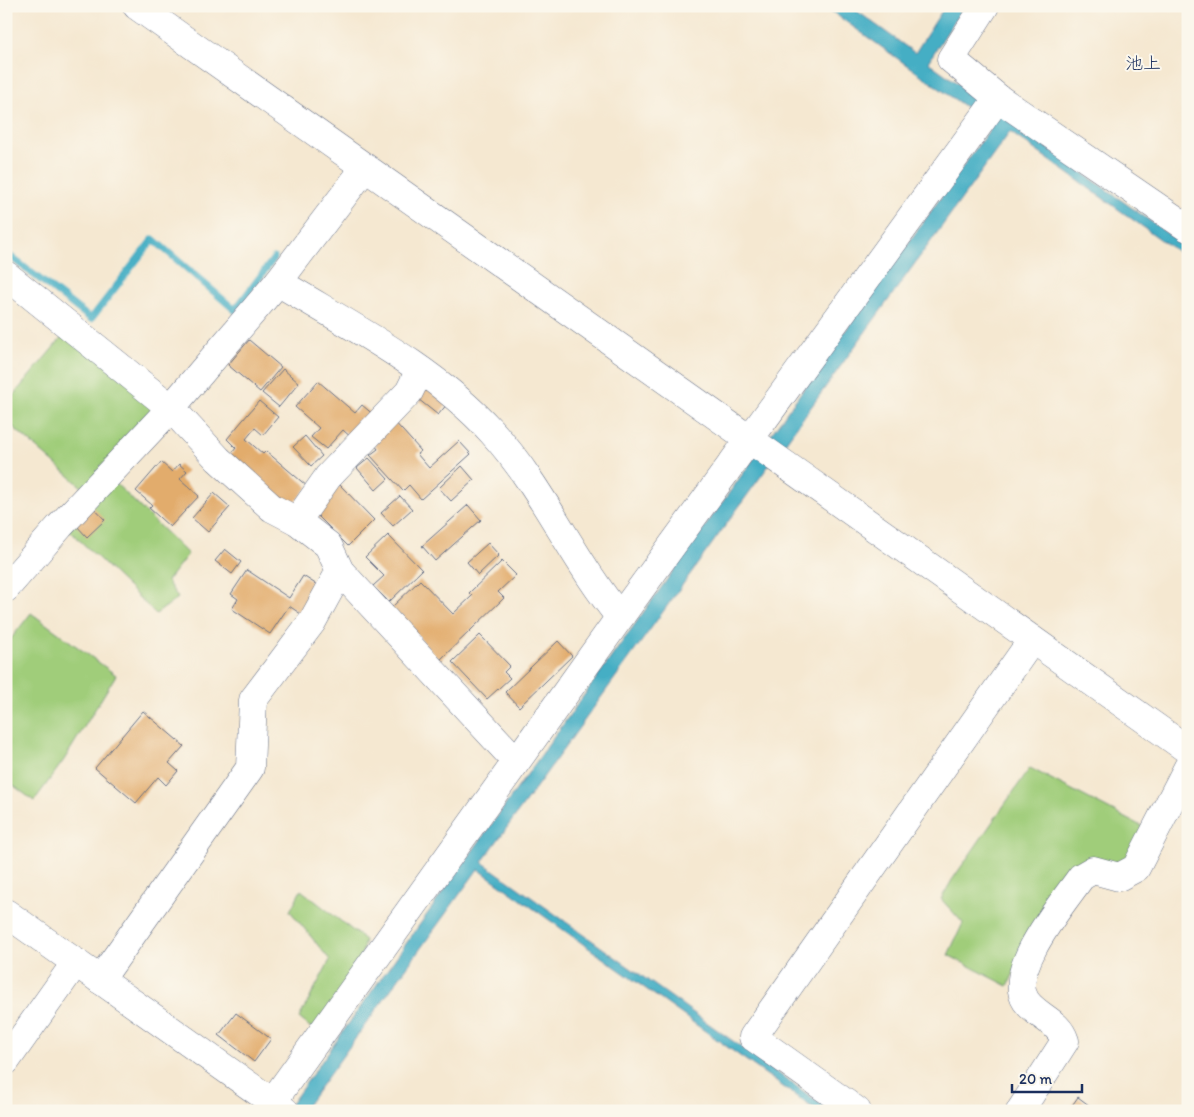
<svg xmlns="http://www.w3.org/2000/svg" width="1194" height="1117" font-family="Itim,'Klee One',sans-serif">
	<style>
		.green { fill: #a0cd7a; stroke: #5e7e6c }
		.water { fill: #45aec4; stroke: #306e91 }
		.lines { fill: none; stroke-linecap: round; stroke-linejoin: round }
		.stream { stroke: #45aec4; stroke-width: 7 }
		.building { fill: #e2ac6c }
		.minor-casing { stroke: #677086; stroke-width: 29 }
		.minor { stroke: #fff; stroke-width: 28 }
		.labels { text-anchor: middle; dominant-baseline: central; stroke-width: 4; stroke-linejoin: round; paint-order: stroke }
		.neighbourhood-label { font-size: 18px; fill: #1b2f5e; stroke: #fbf7ec }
	</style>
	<rect width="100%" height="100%" fill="#fbf7ec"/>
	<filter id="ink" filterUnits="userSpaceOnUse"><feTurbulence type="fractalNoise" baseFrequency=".02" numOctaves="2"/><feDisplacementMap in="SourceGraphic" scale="10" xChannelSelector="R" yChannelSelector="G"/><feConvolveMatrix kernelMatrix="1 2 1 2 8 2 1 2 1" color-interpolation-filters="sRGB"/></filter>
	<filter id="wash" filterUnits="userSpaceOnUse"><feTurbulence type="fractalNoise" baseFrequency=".0096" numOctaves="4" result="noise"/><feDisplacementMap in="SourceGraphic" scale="20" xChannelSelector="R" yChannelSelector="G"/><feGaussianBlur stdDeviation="1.12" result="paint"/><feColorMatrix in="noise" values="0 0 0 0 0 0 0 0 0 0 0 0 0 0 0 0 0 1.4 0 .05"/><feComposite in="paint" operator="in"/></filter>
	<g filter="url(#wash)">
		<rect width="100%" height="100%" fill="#f5e8d1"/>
		<g class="green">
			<polygon points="68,330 164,409 104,472 188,554 167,581 178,598 156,614 68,529 84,489 6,421 6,404"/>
			<polygon points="31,613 116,675 64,760 34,801 6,780 6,645"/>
			<polygon points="1030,768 1149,830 1117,872 1089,863 1025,948 1008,986 948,955 963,923 941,899 952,880"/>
			<polygon points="301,890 365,940 359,966 316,1032 299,1018 330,960 290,911"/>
		</g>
		<polygon class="water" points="824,6 850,6 915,53 945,6 964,6 928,62 1188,248 1188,259 1010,132 482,862 831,1111 817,1111 478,869 303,1111 286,1111 992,126"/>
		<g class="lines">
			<polyline class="stream" points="6,253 91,319 153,239 235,310 274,258"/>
		</g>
		<g id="blocks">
			<g class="building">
				<polygon points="249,340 281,367 260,392 228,365"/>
				<polygon points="283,369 299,383 279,407 262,393"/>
				<polygon points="318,381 355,413 362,405 375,416 354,440 343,430 326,449 311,437 319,428 295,407"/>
				<polygon points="428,386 448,403 438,415 418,399"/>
				<polygon points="259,401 278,417 263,435 255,428 246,439 263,454 266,451 308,487 288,510 228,458 236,448 227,439"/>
				<polygon points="393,420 421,451 417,454 429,468 459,441 471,454 421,499 409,485 403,491 370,455 378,449 371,440"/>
				<polygon points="305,436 322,456 311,466 293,447"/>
				<polygon points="369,458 388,479 376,490 357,468"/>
				<polygon points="161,462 172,472 179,464 187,471 180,479 199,496 170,527 149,508 152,505 136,491"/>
				<polygon points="462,466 474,480 451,501 439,488"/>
				<polygon points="340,485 374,520 348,546 313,511"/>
				<polygon points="214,493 230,507 208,532 192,518"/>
				<polygon points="400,496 412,509 393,526 381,513"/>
				<polygon points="468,505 481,520 435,561 422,546"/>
				<polygon points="93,507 105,520 87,537 75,524"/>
				<polygon points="388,535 422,570 389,602 373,586 384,576 365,557"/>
				<polygon points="488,543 499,555 478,575 467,562"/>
				<polygon points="225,549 241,562 232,574 215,561"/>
				<polygon points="502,561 516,575 498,592 504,598 440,660 391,608 420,580 453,614 472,596 469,593"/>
				<polygon points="247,570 289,598 303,576 322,588 304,616 289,606 270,634 232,609 238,599 231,594"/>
				<polygon points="480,635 510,666 504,672 510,678 487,699 452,662"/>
				<polygon points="558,641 572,656 519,707 505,692"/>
				<polygon points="143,711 184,746 169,763 178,771 166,785 158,777 136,803 95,768"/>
				<polygon points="236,1013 271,1039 254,1062 219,1035"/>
				<polygon points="1078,1097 1094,1109 1093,1111 1068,1111"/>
			</g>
		</g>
	</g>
	<g filter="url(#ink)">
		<use href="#blocks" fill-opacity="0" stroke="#677086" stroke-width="1"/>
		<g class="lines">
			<defs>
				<g id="minor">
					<path d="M137,6C486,257 839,500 1188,750"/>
					<polyline points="985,6 951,59 998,98 1188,228"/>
					<path d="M364,169L278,282C352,327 434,368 492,432C543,488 572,559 620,617"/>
					<polyline points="6,275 171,408 278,282"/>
					<polyline points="297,521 328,477 409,392 420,370"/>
					<polyline points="6,588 60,526 171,408 218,459 272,508 297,521 328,545 340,571 516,761"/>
					<polyline points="6,913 285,1111"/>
					<polyline points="100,980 250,768 253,700 312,622 340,571"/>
					<polyline points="6,1061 76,962"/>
					<polyline points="266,1111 620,617 998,98"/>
					<polyline points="857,1111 753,1037 1032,640"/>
					<path d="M1020,1111L1065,1041C1059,1021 1037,1017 1026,1001C1005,970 1064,902 1081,877L1093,870L1119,877L1136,868L1188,767"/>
				</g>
			</defs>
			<use href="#minor" class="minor-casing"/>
			<use href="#minor" class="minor"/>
		</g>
	</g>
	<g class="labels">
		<g class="neighbourhood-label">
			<text x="1143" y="63">池上</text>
		</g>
	</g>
	<rect width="1194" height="1117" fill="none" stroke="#fbf7ec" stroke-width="25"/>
	<path d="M1012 1084v8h70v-8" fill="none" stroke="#1b2f5e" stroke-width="2.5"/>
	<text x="1019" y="1084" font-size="15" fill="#1b2f5e" stroke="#fbf7ec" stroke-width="4" paint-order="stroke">20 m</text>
</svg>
